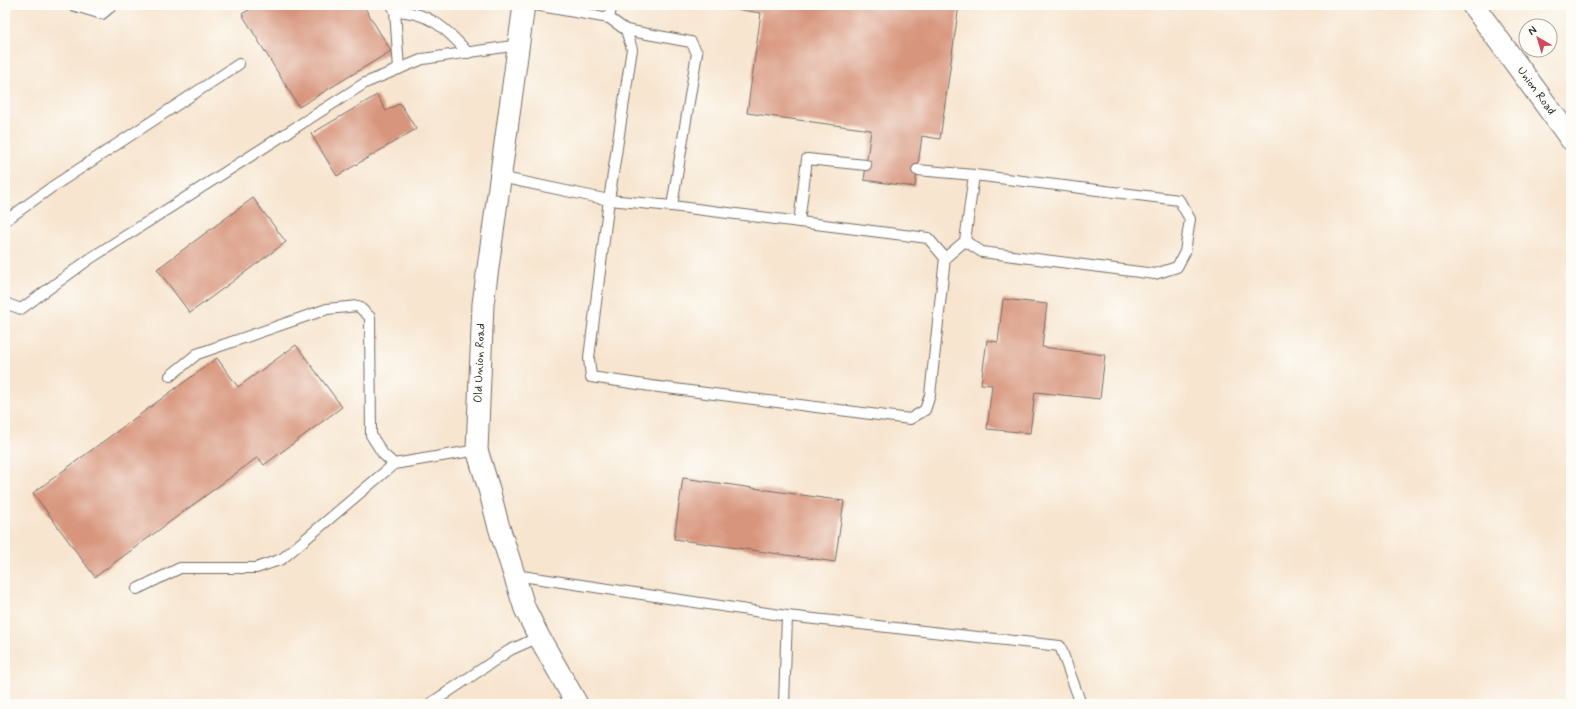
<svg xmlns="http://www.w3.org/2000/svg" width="1576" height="709" font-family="Mynerve,sans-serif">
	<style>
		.building { fill: #d8957d }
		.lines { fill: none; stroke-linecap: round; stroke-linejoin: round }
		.lane-casing { stroke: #726c64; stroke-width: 12 }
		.street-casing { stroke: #726c64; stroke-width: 23 }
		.secondary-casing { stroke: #726c64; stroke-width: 24 }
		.lane { stroke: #fff; stroke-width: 10 }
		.street { stroke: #fff; stroke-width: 21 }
		.secondary { stroke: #fff; stroke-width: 22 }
		.labels { text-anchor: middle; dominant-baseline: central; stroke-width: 3; stroke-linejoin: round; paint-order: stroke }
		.street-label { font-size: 12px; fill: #2b2b2b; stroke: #fdfcf7 }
	</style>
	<rect width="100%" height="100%" fill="#fdfcf7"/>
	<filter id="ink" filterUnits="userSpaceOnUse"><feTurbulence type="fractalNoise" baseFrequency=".025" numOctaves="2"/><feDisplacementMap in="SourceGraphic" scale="8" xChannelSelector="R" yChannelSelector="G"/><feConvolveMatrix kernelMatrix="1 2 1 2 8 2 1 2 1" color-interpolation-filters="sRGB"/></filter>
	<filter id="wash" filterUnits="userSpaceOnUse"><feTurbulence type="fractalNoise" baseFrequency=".012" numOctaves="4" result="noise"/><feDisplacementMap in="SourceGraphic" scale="16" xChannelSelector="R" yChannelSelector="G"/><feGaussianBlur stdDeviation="0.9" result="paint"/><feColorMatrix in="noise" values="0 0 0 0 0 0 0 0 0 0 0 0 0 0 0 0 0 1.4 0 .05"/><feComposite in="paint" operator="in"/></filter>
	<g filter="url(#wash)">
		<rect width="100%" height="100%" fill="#f7e5cf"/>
		<g id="blocks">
			<g class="building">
				<polygon points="257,5 363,5 391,51 299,107 242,14"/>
				<polygon points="708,5 959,5 940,139 922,136 915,187 864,180 871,130 747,113 761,13"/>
				<polygon points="377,95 386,111 400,103 416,129 337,176 311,134"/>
				<polygon points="253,198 286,242 190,313 157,269"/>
				<polygon points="1003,299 1047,304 1042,347 1105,355 1100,399 1035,392 1030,433 987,429 992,385 981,384 987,340 998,342"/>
				<polygon points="296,345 342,407 264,465 258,457 95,577 33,493 217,358 238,387"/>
				<polygon points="683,478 844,501 835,562 674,539"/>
			</g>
		</g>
	</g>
	<g filter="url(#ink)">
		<use href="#blocks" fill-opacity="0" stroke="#726c64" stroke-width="1"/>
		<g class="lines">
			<defs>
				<g id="lane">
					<polyline points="72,5 102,14 113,5"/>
					<polyline points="392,5 395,11 399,69"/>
					<path d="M395,11C429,12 446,28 468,53"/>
					<polyline points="609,18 612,5"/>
					<polyline points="626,30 691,42 697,53 672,206 609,200 589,358 591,377 651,386 910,419 925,410 930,395 945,258 965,241 982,252 1155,274 1177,267 1185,252 1190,219 1179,200 974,175 965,241"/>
					<polyline points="917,170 974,175"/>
					<polyline points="500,177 609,200 632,49 626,30 609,18 535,5"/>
					<polyline points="672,206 928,238 945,258"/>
					<polyline points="5,221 52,187 239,64"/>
					<polyline points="799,222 807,159 866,165"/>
					<polyline points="5,303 21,309 91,258 365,83 423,59 518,45"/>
					<polyline points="170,376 197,354 327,309 358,306 370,317 371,435 383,454 394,464 477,450"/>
					<polyline points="515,575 787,616 784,704"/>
					<polyline points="137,589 180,568 256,568 282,559 394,464"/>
					<polyline points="787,616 1060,646 1081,704"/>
					<polyline points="430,704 510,650 539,637"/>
				</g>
				<polyline id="street" points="524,5 483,304 477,450 489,489 498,524 525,609 539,637 577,704"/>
				<polyline id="secondary" points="1473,5 1571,139"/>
			</defs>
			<use href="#lane" class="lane-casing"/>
			<use href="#street" class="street-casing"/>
			<use href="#secondary" class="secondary-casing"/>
			<use href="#lane" class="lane"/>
			<use href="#street" class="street"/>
			<use href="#secondary" class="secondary"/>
		</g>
	</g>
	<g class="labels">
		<g class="street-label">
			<text transform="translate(1536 91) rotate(54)">Union Road</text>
			<text transform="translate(480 363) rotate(-88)">Old Union Road</text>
		</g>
	</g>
	<rect width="1576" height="709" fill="none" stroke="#fdfcf7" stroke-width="20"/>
	<g transform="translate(1538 38) rotate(322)"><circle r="19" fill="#fdfcf7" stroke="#a9a8a5"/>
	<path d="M0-3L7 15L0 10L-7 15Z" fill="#d1495b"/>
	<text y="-6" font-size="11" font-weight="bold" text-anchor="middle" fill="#2b2b2b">N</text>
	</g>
</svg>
